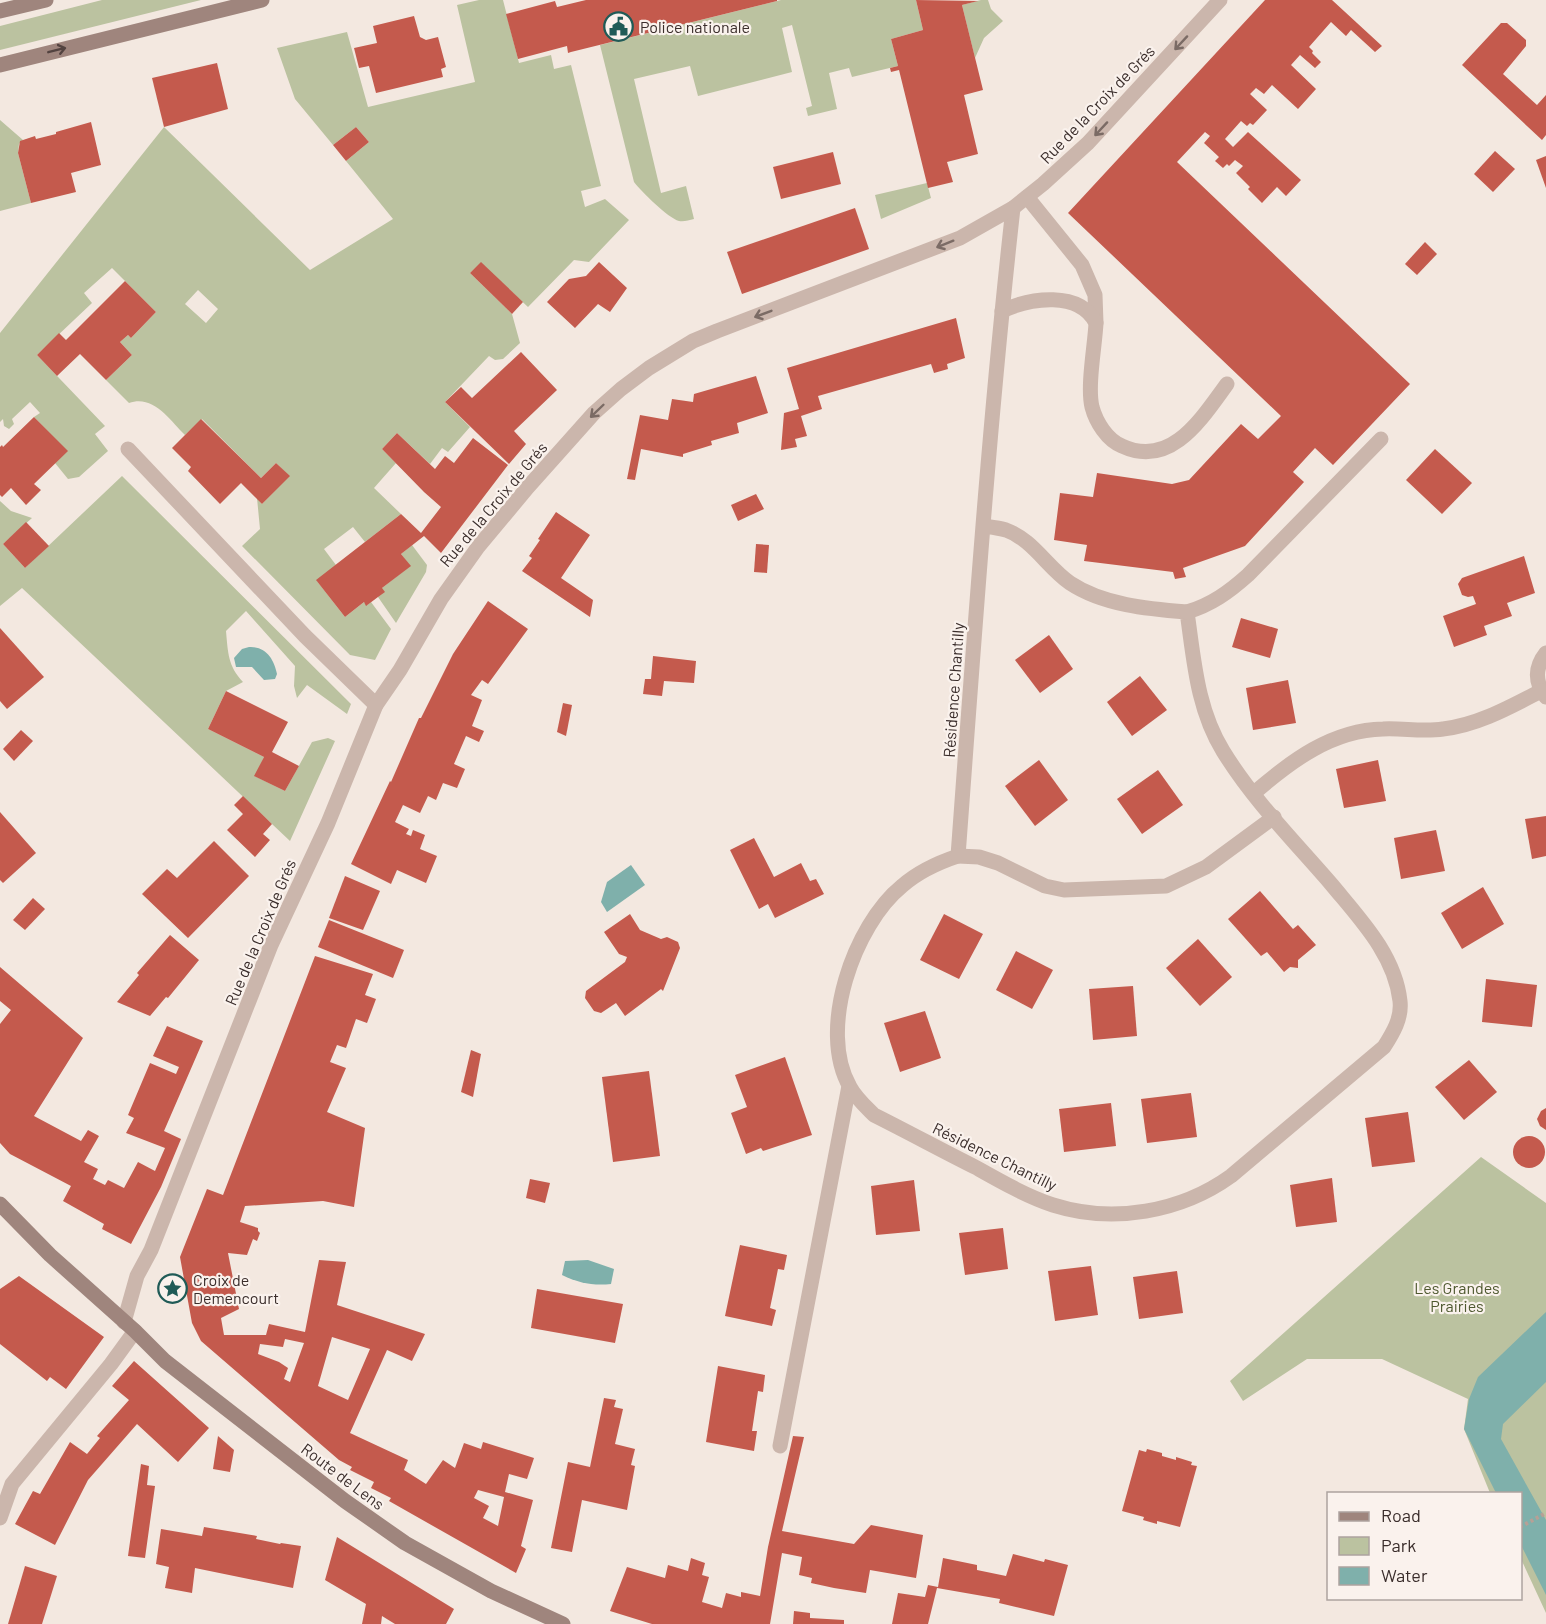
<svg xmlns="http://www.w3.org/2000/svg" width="1546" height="1624" font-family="Barlow,sans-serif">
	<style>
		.green { fill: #bbc2a0; fill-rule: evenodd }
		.water { fill: #7fb0ab }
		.building { fill: #c45a4d; fill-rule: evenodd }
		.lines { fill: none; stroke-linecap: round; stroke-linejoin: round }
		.path { stroke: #b7a096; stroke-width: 4; stroke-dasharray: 3 3; stroke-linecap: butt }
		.lane { stroke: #cbb6ac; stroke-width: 15 }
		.street { stroke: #cbb6ac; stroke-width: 15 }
		.secondary { stroke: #9f857d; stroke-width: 15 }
		.oneway { stroke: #7b6b65 }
		.oneway2 { stroke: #534340 }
		.labels { text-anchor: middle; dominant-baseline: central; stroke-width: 4.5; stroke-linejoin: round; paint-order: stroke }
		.poi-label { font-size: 16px; fill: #3a2d2b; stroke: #faf2ed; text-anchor: start }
		.street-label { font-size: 16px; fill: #3a2d2b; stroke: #faf2ed }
		.park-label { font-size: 16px; fill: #4e582f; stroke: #faf2ed }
	</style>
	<rect width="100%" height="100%" fill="#f3e8e0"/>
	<g class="green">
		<polygon points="102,0 201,0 0,50 0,26"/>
		<path d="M479,0H503L519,63L551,55L554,69L571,65L601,186L581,191L585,207L605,199L629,220L589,262L574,260L528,307L481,263L470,273L512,314L520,343L503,359L495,360L489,356L445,402L470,427L448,452L442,448L430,464L397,433L382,449L396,463L374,488L401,514L365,542L353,527L324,549L336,565L317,581L345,617L364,602L367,605L371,602L391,629L375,660L350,655L242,546L260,529L257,498L262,504L289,476L276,463L261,478L202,419L185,435C170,420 153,394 129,403L106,380L132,355L120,342L128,335L131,338L156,312L112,268L84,293L92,303L37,355L105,426L95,434L108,451L79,477L68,479L55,463L67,451L34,417L40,413L30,402L12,419L14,424L9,429L4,426L3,419L0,422V333L164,127L310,270L393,219L346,161L369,142L356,127L333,145L295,99L277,48L347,32L368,107L475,82L457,5ZM198,290L218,309L206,323L185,304Z"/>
		<path d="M781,0H916L923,30L891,39L898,66L852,77L849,68L829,73L837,109L808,116L806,108L812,106L792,25L782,28L792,72L698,96L690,66L634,79L661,193L686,186L694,219C689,220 684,222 679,221C668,218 641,191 634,182L600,45Z"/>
		<polygon points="981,0 988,0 991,9 1003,21 984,38 975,58 962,5"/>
		<polygon points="0,120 23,140 19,144 18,153 31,203 0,211"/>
		<polygon points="927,183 931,198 881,219 875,195"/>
		<path d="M122,476L351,704L347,714L307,685L297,698L294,686L295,666L246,611L226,631C228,653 228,666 243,682L226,691L208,729L264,757L255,776L285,791L312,742L328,738L335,741L290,841L22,588L0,606V501L11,511L32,518L3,544L25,568Z"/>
		<polygon points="412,545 427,565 426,572 396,623 378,597 382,588 410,566 401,554"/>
		<polygon points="1481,1157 1546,1203 1546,1613 1521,1559 1520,1494 1490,1493 1464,1429 1468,1399 1382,1359 1307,1359 1243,1401 1230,1381"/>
	</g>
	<g class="water">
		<path d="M249,647C266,646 274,659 277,674L275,679L264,680L252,667H236L234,658L242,649Z"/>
		<polygon points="631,865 645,885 607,912 601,902 607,882"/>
		<path d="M588,1260L614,1269L611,1284C594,1286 578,1283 562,1275L565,1261Z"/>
		<polygon points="1546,1312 1546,1382 1503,1424 1501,1439 1546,1520 1546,1595 1521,1545 1520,1494 1496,1493 1464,1429 1469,1399 1478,1377"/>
	</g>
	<g class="building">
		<polygon points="586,0 777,0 777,1 571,52 568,53 567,46 518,59 506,14 555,1 557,7"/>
		<polygon points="916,0 978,1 962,5 983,90 964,95 978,154 947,162 953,182 928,188 899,70 891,72 890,68 898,66 891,39 923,30"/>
		<polygon points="1265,0 1332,0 1382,46 1375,52 1351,30 1346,36 1331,22 1309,47 1313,51 1312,53 1321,62 1315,68 1300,55 1291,65 1316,89 1298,109 1272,85 1264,94 1256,88 1250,94 1267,110 1253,125 1250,123 1247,126 1241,121 1225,139 1233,147 1248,132 1290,170 1301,180 1286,196 1277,187 1262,203 1248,189 1250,187 1236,173 1243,166 1235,160 1229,166 1227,164 1223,168 1215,161 1219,157 1204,143 1210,136 1205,132 1177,162 1410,384 1333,465 1315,448 1293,472 1304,482 1245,546 1183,568 1186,577 1175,579 1173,572 1084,561 1087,545 1054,540 1060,493 1093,497 1097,473 1172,484 1189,480 1241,424 1258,439 1281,416 1068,213"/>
		<polygon points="414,16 420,37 426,40 438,37 446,67 441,69 443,77 376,93 369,66 359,68 354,48 377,43 373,26"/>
		<polygon points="1501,23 1507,23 1526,40 1526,46 1503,74 1537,105 1546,95 1546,135 1542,140 1462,65"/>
		<polygon points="217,63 228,109 164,127 152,78"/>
		<polygon points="91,122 101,165 71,173 76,192 31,203 18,153 20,141 35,136 36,139 56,134 56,132"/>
		<polygon points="356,127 369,142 346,161 333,145"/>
		<polygon points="1495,151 1515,169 1493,192 1474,174"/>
		<polygon points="833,152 841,184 781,199 773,167"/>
		<polygon points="1546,156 1546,188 1536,160"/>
		<polygon points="855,208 869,249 742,294 727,252"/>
		<polygon points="1425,242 1437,254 1417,275 1405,264"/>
		<polygon points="481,262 523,302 512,314 470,273"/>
		<polygon points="599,262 627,288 610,312 598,304 575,328 547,302 569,279 586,276"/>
		<polygon points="125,281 156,312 131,338 128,335 120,342 132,355 106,380 80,354 57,376 37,355 59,333 66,340"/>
		<polygon points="956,318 965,358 947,364 948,369 934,373 931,364 818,396 822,409 801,416 807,436 795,439 797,447 781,450 784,413 799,409 787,368"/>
		<polygon points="521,352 557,390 514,431 526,444 509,464 445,402 461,387 472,398"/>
		<polygon points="756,376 768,413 737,423 739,433 711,441 712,445 683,454 683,457 641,449 635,480 627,479 640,415 668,420 672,399 693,402 694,394"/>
		<polygon points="34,417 68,451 34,484 41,490 26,505 11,488 2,497 0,495 0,447 2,445 3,447"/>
		<polygon points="201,419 261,478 276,463 290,476 262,504 241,483 220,504 188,471 191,467 172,448"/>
		<polygon points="397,433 435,469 445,456 454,463 473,438 508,465 441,553 424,536 401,554 411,566 382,588 385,592 378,597 366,606 364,602 345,617 316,580 401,514 421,533 441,507 424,492 382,449"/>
		<polygon points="1435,449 1472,483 1442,514 1406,480"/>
		<polygon points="756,494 764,509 738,521 731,505"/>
		<polygon points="556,512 590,535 561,578 593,600 590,617 522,571 532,558 529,556 540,540 538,539"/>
		<polygon points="26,522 49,546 25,568 3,544"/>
		<polygon points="756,544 769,545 767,573 754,572"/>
		<polygon points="1524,556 1535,593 1507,603 1512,616 1484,626 1487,635 1454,647 1443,616 1476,604 1473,596 1468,597 1462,595 1458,584 1462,578"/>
		<polygon points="488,601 528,629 488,684 482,680 471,695 482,700 472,726 484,731 479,742 466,736 454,764 465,769 457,788 443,783 436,800 428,796 420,813 403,805 395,822 409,829 406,834 411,836 413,830 425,835 420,849 437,856 426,883 397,870 391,884 351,864 390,781 391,782 419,718 421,718 453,654"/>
		<polygon points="1241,618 1278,629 1270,658 1232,647"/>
		<polygon points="0,628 44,677 7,709 0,701"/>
		<polygon points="1049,635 1073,669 1040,693 1015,660"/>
		<polygon points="653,656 696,661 694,683 664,681 662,696 643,694 645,679 651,679"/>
		<polygon points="1140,676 1167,710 1132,736 1107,702"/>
		<polygon points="1288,680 1296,723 1253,730 1246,688"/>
		<polygon points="226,691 288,722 272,752 299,766 285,791 254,776 264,757 208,729"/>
		<polygon points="563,703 572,705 566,736 557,732"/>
		<polygon points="21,730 33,741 14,761 3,749"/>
		<polygon points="1039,760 1068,800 1035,826 1005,786"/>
		<polygon points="1378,760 1386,801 1344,808 1336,769"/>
		<polygon points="1158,770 1183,805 1142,834 1117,799"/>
		<polygon points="243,796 272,824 263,834 270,840 255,857 227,830 243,814 234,805"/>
		<polygon points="0,812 36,853 3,883 0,880"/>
		<polygon points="1546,816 1546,856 1532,859 1525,819"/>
		<polygon points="1436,830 1445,871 1401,879 1394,838"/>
		<polygon points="754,838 774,877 801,863 810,881 816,879 824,894 775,918 768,904 759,909 730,850"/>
		<polygon points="214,841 249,876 188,938 142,894 167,869 177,878"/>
		<polygon points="345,876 380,891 363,930 329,918"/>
		<polygon points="1483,887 1504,924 1462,949 1441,913"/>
		<polygon points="1260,891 1293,929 1298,925 1316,945 1298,960 1298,968 1290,967 1284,972 1267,952 1261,956 1228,919"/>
		<polygon points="33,898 45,909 25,930 13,920"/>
		<polygon points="630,914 640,930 661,939 667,937 678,942 680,948 663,991 661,989 625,1016 616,1003 601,1013 594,1011 585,998 586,991 625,962 627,957 619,954 604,932"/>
		<polygon points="944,914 983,934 959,979 920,960"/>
		<polygon points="329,920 404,950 393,978 318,947"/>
		<polygon points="170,935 199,960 168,998 166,997 150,1016 117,1002 139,975 137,973"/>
		<polygon points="1198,939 1232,977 1200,1006 1166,968"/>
		<polygon points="1016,951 1053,970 1032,1009 996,990"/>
		<path d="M315,956L373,974L365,995L376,999L367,1023L356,1019L346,1048L337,1045L330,1062L346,1068L327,1112L365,1128L354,1207L323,1201L245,1206L240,1222L258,1228V1231L260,1233L257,1241L253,1239L247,1255L228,1253L239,1309L221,1318L224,1335H266L269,1324L305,1332L319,1260L346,1262L337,1305L425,1334L412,1361L387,1350L350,1433L408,1460L404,1470L426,1484L443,1460L455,1468L464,1443L481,1449L483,1442L534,1458L527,1479L509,1474L505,1492L533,1500L521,1546L526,1549L516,1573L389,1501L391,1498L371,1488L374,1482L350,1470L352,1467L339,1460L201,1341L192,1323L180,1257L207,1189L223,1195ZM332,1337L370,1349L348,1400L318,1386ZM285,1339L304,1343L290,1382L284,1379L288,1368L279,1362L258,1354L260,1344L283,1347ZM478,1490L504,1497L498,1526L483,1518L489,1506L474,1498Z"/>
		<polygon points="0,967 83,1038 34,1116 81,1141 88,1130 99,1136 84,1162 98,1169 93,1179 105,1185 108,1180 124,1188 138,1162 155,1171 165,1148 126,1133 134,1118 128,1115 150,1063 176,1074 179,1067 153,1056 167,1026 203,1041 164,1131 181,1139 161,1187 131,1244 102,1229 104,1224 63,1201 71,1186 10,1154 0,1143 0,1024 11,1010 0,1001"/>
		<polygon points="1486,979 1537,985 1532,1027 1482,1022"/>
		<polygon points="1133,986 1137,1036 1093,1040 1089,989"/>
		<polygon points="925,1011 941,1058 900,1072 884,1023"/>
		<polygon points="471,1050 481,1054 473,1097 461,1092"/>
		<polygon points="785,1057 812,1135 763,1151 761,1148 746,1154 731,1113 747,1107 735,1075"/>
		<polygon points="1469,1060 1497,1092 1464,1120 1435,1087"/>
		<polygon points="649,1071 660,1156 613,1162 602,1077"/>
		<polygon points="1191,1093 1197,1137 1147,1143 1141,1099"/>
		<polygon points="1111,1103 1116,1146 1064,1152 1059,1109"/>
		<polygon points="1546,1108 1546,1130 1540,1126 1537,1119 1541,1111"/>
		<polygon points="1408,1112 1415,1162 1372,1167 1365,1118"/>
		<circle cx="1529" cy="1152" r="16"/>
		<polygon points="1332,1178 1337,1222 1296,1227 1290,1185"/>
		<polygon points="530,1179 550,1183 545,1203 526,1198"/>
		<polygon points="914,1180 920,1231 876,1235 871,1186"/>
		<polygon points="1003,1228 1008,1269 965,1275 959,1233"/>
		<polygon points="740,1245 787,1255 784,1270 778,1269 774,1289 770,1308 776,1310 772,1326 725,1316"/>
		<polygon points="1091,1266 1098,1315 1055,1321 1048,1271"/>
		<polygon points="1177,1271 1183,1313 1139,1319 1133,1277"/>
		<polygon points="19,1276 104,1337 66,1389 50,1377 47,1381 0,1344 0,1289"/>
		<polygon points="537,1289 623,1304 615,1343 531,1328"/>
		<polygon points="134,1361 209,1428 178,1462 137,1424 88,1480 55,1545 15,1524 33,1491 40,1494 70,1442 87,1454 100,1438 97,1436 129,1400 112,1386"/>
		<polygon points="718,1366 765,1375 763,1392 758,1391 752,1431 757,1431 754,1451 706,1442"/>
		<polygon points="604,1398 616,1400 614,1407 623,1409 615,1444 635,1449 631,1465 635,1466 627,1510 582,1500 572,1552 551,1548 568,1462 590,1467"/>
		<polygon points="218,1436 234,1450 230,1472 213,1469"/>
		<polygon points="793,1436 804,1437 782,1531 854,1544 871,1525 923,1535 916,1578 870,1570 866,1593 834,1588 811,1583 812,1578 799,1575 802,1557 782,1553 770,1624 652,1624 610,1611 627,1567 665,1578 668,1565 688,1571 691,1558 705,1563 702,1575 709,1577 702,1602 722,1608 726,1593 741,1597 741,1592 760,1596 768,1547"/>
		<polygon points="1147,1449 1162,1453 1162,1456 1176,1460 1176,1457 1192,1462 1191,1465 1197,1466 1180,1527 1157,1521 1157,1524 1143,1520 1144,1517 1122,1511 1139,1450 1146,1452"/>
		<polygon points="141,1464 149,1466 147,1485 155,1486 145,1558 128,1556"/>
		<polygon points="204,1527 257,1536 256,1539 280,1544 281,1543 301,1546 293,1588 195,1568 192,1593 165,1588 169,1567 156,1564 161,1529 202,1536"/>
		<polygon points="337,1537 454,1609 446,1624 395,1624 382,1616 381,1624 362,1624 366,1604 325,1580"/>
		<polygon points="1013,1554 1044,1562 1045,1559 1068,1565 1054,1616 999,1603 1000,1599 937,1588 928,1624 892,1624 898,1593 925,1597 928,1585 938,1587 943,1558 977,1565 977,1570 1006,1576"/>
		<polygon points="25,1566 57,1576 42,1624 8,1624"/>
		<polygon points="794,1611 810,1613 810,1618 844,1620 844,1624 793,1624"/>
	</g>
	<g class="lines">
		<polyline class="path" points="1520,1527 1546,1513"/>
		<g class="lane">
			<polyline points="1027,197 1082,265 1095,295 1096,323"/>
			<path d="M1002,311C1030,298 1079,290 1096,323C1095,345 1087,386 1092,407C1096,422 1107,440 1122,446C1171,469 1202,418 1227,384"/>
			<polyline points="128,449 305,636 376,705"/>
			<polyline points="780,1446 849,1086"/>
			<polyline points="0,1518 12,1484 111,1364 135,1331"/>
		</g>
		<g class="street">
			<path d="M983,526C990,527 999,528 1006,530C1032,539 1048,568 1070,583C1103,605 1148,609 1187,612C1194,660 1197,709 1223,751C1253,800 1295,842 1332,885C1360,919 1395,955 1400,1001C1402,1018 1393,1033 1384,1047L1231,1176C1181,1212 1113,1224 1053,1205C1026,1196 1000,1181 975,1167C941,1150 908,1132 874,1115C865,1106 856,1098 850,1087C817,1030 854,925 902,886C919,871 937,863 958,856C974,640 989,423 1013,208"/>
			<path d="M1187,612C1211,605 1229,592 1248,575L1381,439"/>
			<path d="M1546,653C1535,667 1534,682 1546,697"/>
			<path d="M1254,793C1291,761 1332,730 1383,729C1403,728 1423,732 1443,729C1478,725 1510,707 1541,691"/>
			<polyline points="958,856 979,857 998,863 1045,886 1064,890 1166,886 1206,867 1274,817"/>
			<polyline points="124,1322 137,1276 151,1250 271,945 328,823 376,705 400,670 441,599 478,547 528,487 594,413 621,389 649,368 693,341 717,331 960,238 1013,208 1043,184 1088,143 1220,0"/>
		</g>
		<g class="secondary">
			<polyline points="0,11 46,0"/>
			<polyline points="0,65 262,0"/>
			<polyline points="0,1204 50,1255 135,1331 165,1361 345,1501 405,1543 491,1591 563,1624"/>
		</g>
	</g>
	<defs><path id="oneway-shaft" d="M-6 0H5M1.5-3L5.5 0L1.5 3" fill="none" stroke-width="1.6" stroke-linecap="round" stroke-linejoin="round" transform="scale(1.5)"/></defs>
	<g class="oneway">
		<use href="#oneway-shaft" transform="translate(1181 43) rotate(133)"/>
		<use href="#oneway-shaft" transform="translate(1101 129) rotate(133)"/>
		<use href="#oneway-shaft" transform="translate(945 244) rotate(158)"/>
		<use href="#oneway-shaft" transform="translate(763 314) rotate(159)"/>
		<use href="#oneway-shaft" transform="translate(597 411) rotate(136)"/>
	</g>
	<use class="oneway2" href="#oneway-shaft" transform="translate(57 50) rotate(-14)"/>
	<defs>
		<symbol id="civic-ring" viewBox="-11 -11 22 22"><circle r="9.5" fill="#faf2ed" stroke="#205b57" stroke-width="1.5"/><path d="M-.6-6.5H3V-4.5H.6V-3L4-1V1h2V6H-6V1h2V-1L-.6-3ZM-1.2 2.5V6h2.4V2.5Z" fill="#205b57"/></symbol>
		<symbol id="sight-ring" viewBox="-11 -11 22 22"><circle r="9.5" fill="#faf2ed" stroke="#205b57" stroke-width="1.5"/><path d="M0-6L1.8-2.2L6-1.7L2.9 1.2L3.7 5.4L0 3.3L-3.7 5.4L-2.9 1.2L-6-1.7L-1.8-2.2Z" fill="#205b57"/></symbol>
	</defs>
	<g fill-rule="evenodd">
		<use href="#civic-ring" x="602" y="10" width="33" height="33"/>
		<use href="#sight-ring" x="156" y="1272" width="33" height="33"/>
	</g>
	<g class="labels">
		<g class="poi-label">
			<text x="640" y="26">Police nationale</text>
			<text x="193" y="1279">Croix de<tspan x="193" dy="18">Demencourt</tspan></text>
		</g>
		<g class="street-label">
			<text transform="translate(1097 104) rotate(-46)">Rue de la Croix de Grés</text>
			<text transform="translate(493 504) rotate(-50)">Rue de la Croix de Grés</text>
			<text transform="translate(953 690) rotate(-86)">Résidence Chantilly</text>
			<text transform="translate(260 932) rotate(-67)">Rue de la Croix de Grés</text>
			<text transform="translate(995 1156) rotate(26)">Résidence Chantilly</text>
			<text transform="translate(343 1476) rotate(37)">Route de Lens</text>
		</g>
		<g class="park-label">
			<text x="1457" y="1287">Les Grandes<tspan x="1457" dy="18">Prairies</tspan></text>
		</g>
	</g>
	<rect x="1327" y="1492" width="195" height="108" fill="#faf2ed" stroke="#ada39f" stroke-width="1.5"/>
	<rect x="1339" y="1512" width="30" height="9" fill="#9f857d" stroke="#ada39f" stroke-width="1.5"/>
	<text x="1381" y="1522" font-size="18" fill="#3a2d2b">Road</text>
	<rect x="1339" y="1537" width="30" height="18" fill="#bbc2a0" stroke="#ada39f" stroke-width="1.5"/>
	<text x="1381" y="1552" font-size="18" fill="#3a2d2b">Park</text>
	<rect x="1339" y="1567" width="30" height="18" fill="#7fb0ab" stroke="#ada39f" stroke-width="1.5"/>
	<text x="1381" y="1582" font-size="18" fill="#3a2d2b">Water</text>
</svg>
